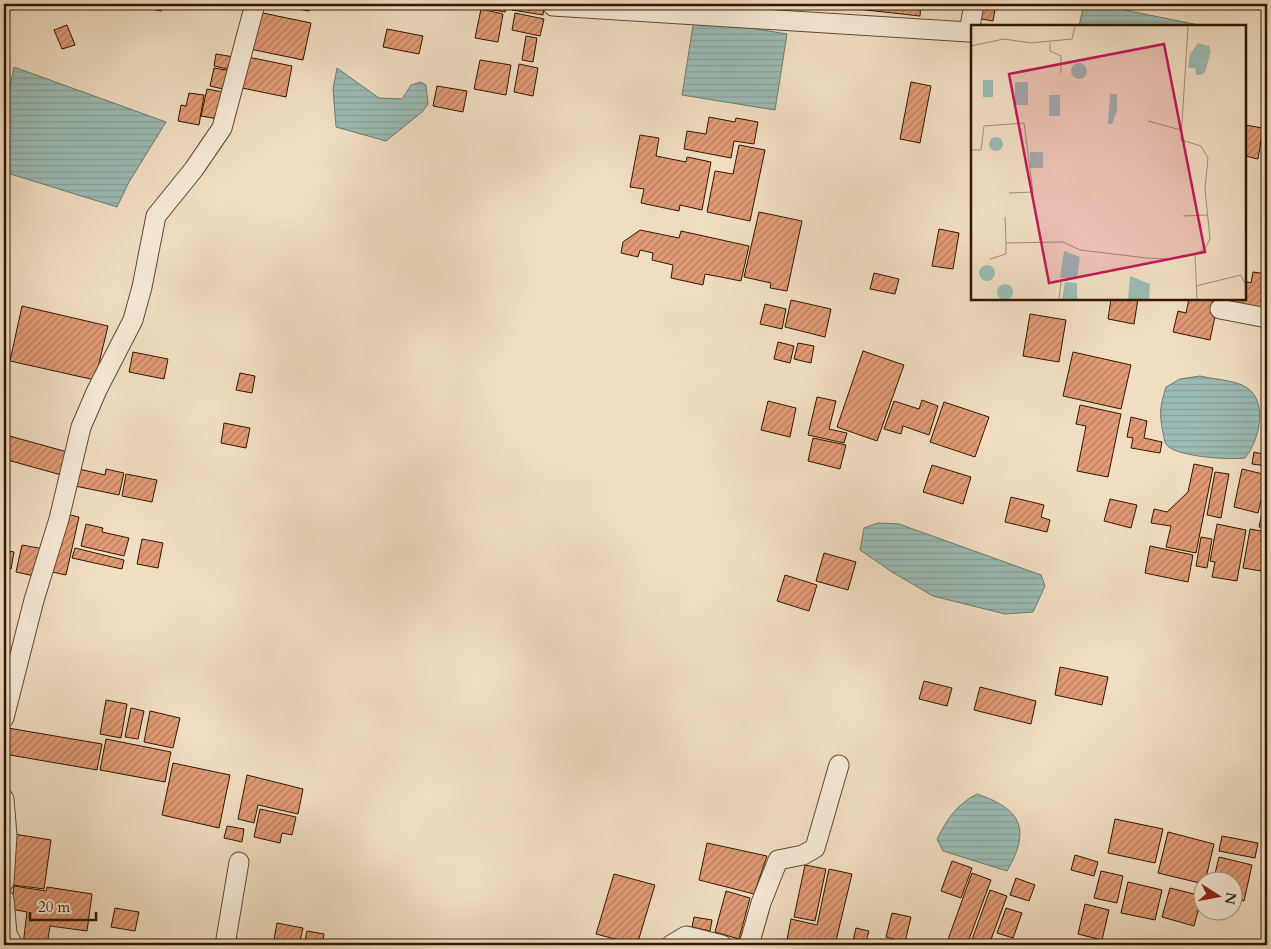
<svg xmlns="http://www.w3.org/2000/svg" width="1271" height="949" font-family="Cardo,serif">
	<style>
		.water { fill: url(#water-rules); stroke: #707a6d }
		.building { fill: url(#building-hatch); stroke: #301800 }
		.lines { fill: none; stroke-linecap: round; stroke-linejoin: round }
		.street-casing { stroke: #604a30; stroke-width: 21 }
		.street { stroke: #f6ead7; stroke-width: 19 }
		.inset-road { fill: none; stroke: #a48f74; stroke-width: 1 }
		.view { fill: #c2185b; fill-opacity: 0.15; stroke: #c2185b; stroke-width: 2.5 }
		.inset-edge { fill: none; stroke: #301800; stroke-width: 2.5 }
	</style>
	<defs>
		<pattern id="water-rules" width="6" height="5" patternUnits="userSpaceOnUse" patternTransform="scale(1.25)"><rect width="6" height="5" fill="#9bbcb5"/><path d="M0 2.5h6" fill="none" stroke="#86a19a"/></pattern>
		<pattern id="building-hatch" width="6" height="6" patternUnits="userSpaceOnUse" patternTransform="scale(1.25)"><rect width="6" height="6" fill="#e29b76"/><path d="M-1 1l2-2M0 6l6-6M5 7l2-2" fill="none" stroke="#b87d5e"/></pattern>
	</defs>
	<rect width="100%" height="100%" fill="#f1dec2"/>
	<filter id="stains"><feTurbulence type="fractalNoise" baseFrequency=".004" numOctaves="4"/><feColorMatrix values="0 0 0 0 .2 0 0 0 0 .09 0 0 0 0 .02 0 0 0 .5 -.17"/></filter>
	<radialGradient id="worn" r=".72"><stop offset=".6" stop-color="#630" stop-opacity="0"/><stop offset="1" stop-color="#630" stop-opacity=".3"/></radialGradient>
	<g class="water">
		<polygon points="1084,4 1094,4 1204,26 1079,26"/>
		<polygon points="694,19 787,34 775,110 682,95"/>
		<polygon points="14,67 166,122 129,182 117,207 4,172 4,117"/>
		<polygon points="337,68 379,98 402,99 411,85 421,82 426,85 428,104 422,112 386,141 336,127 333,89"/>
		<path d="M1200,376C1213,379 1230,380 1242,385C1270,397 1260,440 1245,458C1230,460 1174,457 1166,444C1164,441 1164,436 1163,433C1159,412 1160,407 1166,387L1180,379Z"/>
		<polygon points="878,523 899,524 1041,575 1045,586 1033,612 1005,614 933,596 892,572 860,550 864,528"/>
		<path d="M977,794C1022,809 1031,830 1007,871L943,851L937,839C947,819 957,804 977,794Z"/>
	</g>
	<g class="building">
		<polygon points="127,4 163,4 161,11"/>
		<polygon points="269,4 311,4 309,11"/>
		<polygon points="315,4 333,4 333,7"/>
		<polygon points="488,4 507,4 505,12 487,9"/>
		<polygon points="513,4 545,4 543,15 512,10"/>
		<polygon points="858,4 921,4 920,16 857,9"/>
		<polygon points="977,4 996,4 993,21 975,18"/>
		<polygon points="1037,4 1054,4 1053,7"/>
		<polygon points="481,9 503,14 498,42 475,38"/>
		<polygon points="258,12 311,23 303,60 250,49"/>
		<polygon points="515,13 544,19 540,36 512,30"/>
		<polygon points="67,25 75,45 62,49 54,30"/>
		<polygon points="387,29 423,36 419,54 383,47"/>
		<polygon points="526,36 537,38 533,62 522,60"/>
		<polygon points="216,54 234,57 232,70 214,66"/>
		<polygon points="243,56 292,66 286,97 237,87"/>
		<polygon points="480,60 511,65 506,95 474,89"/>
		<polygon points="519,64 538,68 533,96 514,92"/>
		<polygon points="214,68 231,71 227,90 210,86"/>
		<polygon points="911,82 931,86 920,143 900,139"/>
		<polygon points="437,86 467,91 463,112 433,106"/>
		<polygon points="207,89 228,93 224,120 201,116"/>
		<polygon points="189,93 204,95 199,125 178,121 181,105 186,106"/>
		<polygon points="709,117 735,122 736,118 758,122 754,144 734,141 731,158 684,149 687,131 706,134"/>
		<polygon points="1245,125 1263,128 1258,159 1245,156"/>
		<polygon points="640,135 659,138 656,156 686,162 687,157 711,162 702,210 680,205 679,211 641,203 644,189 630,187"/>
		<polygon points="739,145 765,150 750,221 707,212 715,171 733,174"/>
		<polygon points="759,212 802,221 787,291 770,288 771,283 744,277"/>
		<polygon points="939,229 959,233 953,269 932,266"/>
		<polygon points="640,230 679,238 681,231 749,246 741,281 705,274 703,285 671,278 673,265 652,260 653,253 640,250 638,257 621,253 623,242"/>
		<polygon points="1253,272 1267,274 1267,310 1211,299 1245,299 1245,281 1251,283"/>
		<polygon points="874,273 899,279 895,294 870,289"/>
		<polygon points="1111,299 1138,299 1134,324 1108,319"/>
		<polygon points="1189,299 1200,299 1218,302 1210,340 1173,332 1178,311 1186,313"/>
		<polygon points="791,300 831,309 825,337 785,327"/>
		<polygon points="765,304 786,309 782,329 760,324"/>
		<polygon points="22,306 108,326 95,380 10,361"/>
		<polygon points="1030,314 1066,320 1059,362 1023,356"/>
		<polygon points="778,342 794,346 790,363 774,359"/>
		<polygon points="798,343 814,346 811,363 794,359"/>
		<polygon points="863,351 904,365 877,441 837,427"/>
		<polygon points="133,352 168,359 164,379 129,372"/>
		<polygon points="1073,352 1131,365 1121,409 1063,396"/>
		<polygon points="240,373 255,376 252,393 236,390"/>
		<polygon points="817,397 836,401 829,429 847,433 844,443 808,435"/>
		<polygon points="922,400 938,406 929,435 903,426 901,434 884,429 894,401 919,409"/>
		<polygon points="768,401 796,408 790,437 761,430"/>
		<polygon points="944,402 989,417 975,457 930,442"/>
		<polygon points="1080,405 1121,414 1108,477 1077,471 1086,426 1076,424"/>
		<polygon points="1131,417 1147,421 1144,438 1162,442 1160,453 1131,448 1133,438 1127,437"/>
		<polygon points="224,423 250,428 246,448 221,443"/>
		<polygon points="6,435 71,453 65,476 4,459 4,442"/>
		<polygon points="813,438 846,445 840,469 808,461"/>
		<polygon points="1254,452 1267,455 1267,466 1252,464"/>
		<polygon points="1194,464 1213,468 1196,553 1166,547 1171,526 1151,523 1154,509 1167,512 1188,492"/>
		<polygon points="932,465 971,477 963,504 923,492"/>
		<polygon points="79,469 105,475 106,469 124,473 119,495 75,486"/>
		<polygon points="1242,469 1267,475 1258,513 1234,507"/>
		<polygon points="1215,472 1229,474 1221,518 1207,515"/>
		<polygon points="126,474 157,480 152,502 122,496"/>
		<polygon points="1011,497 1044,505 1041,517 1050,520 1047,532 1005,522"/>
		<polygon points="1110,499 1137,505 1131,528 1104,521"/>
		<polygon points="1262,513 1267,514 1267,528 1259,527"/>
		<polygon points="66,514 79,517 66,575 52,572"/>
		<polygon points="86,524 103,528 102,532 129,538 124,556 81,546"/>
		<polygon points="1217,524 1246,530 1237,581 1212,577 1215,562 1210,561"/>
		<polygon points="1250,529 1267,532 1264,552 1267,552 1267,572 1243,568"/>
		<polygon points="1201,537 1212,539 1207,568 1196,566"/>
		<polygon points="142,539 163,543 158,568 137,564"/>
		<polygon points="22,545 44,549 39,577 16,572"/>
		<polygon points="1150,546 1193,555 1188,582 1145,573"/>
		<polygon points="75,548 124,560 122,569 72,558"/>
		<polygon points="4,550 14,552 11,569 4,568"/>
		<polygon points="824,553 856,562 848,590 816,581"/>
		<polygon points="785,575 817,585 809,611 777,601"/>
		<polygon points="1060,667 1108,677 1102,705 1055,695"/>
		<polygon points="924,681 952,688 947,706 919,699"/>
		<polygon points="980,687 1036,701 1031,724 974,710"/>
		<polygon points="106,700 127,704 121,738 100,734"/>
		<polygon points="131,708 144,711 138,739 125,737"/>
		<polygon points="150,711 180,718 173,748 144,742"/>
		<polygon points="8,728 102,744 97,770 4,754"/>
		<polygon points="106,739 171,752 165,782 100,770"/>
		<polygon points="173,763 230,775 219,828 162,815"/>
		<polygon points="247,775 303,789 298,814 258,805 254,823 238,819"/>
		<polygon points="260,809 296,817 292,835 282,833 280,843 254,837"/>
		<polygon points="1115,819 1163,829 1155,863 1108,853"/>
		<polygon points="227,826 244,829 242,842 224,838"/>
		<polygon points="1168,832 1214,844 1205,882 1204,882 1204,884 1158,873"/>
		<polygon points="14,834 51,840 44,889 6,884"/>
		<polygon points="1222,836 1258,843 1255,858 1219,851"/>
		<polygon points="707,843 767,856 754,894 699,880"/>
		<polygon points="1075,855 1098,862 1094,876 1071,870"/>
		<polygon points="1219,857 1252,865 1244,901 1234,899 1234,882 1213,882"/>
		<polygon points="952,861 972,868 961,898 941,891"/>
		<polygon points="805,865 826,869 815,921 794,917"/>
		<polygon points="1265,867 1267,868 1267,884 1261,883"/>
		<polygon points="829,869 852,874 835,945 786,945 791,919 817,925"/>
		<polygon points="1101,871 1123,876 1117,903 1094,898"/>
		<polygon points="972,873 991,880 967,945 946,945"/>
		<polygon points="614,874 655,885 637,945 596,934"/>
		<polygon points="1016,878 1035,885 1029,901 1010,895"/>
		<polygon points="1128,882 1162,890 1155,920 1121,913"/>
		<polygon points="14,886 46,891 47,887 92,894 87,931 50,926 47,945 23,945 27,912 11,909"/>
		<polygon points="1170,888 1202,896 1194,926 1162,917"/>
		<polygon points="990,890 1007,896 989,945 970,945"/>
		<polygon points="726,891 750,898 739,939 715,932"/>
		<polygon points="1085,904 1109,910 1102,940 1078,934"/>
		<polygon points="115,908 139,912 135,931 111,927"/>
		<polygon points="1006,908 1022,913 1013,938 997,933"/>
		<polygon points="892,913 911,917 905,942 886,937"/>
		<polygon points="694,917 712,920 710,931 692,927"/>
		<polygon points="277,923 303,928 299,945 273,945"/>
		<polygon points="856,928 869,931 865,945 852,945"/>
		<polygon points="307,931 324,934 322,945 304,945"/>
	</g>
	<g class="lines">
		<defs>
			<g id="street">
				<polyline points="553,4 553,6 969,32 974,4"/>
				<polyline points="1220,309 1267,318"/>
				<polyline points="4,718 34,600 59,519 81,427 97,390 133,320 142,287 156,216 194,169 222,128 255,4"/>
				<polyline points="4,799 7,835 4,882"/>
				<polyline points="4,899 7,934 13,945"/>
				<polyline points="225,945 239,862"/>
				<polyline points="671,945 686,936 722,945"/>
				<polyline points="749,945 761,903 778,860 803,855 815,848 839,765"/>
			</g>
		</defs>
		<use href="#street" class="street-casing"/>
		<use href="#street" class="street"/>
	</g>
	<g transform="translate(971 25)">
		<rect width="275" height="275" fill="#f1dec2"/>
		<path d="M227,18L238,21L240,26L234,47L230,50H225L224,43H217L219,29ZM100 46a8 8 0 1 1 16 0a8 8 0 1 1-16 0ZM12,55H22V72H12ZM44,57H57V80H44ZM139,69H146V86L141,99H137ZM78,70H89V91H78ZM18 119a7 7 0 1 1 14 0a7 7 0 1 1-14 0ZM59,127H72V143H59ZM93,226L109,232L106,253H89ZM8 248a8 8 0 1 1 16 0a8 8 0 1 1-16 0ZM159,251L179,259L178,274H157ZM94,257L106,258V274H91ZM26 267a8 8 0 1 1 16 0a8 8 0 1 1-16 0Z" fill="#9bbcb5"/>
		<path class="inset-road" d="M217,1L210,115L230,121L237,133L234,164L239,214L234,224L224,229L226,274M79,18V26L90,31V48M0,21L33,14L60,18L101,14L104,1M177,96L210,105M0,125H10L13,101L53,98L62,167L38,168M212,191L237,190M34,192L35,218L92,217L109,225L176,233L197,234L224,229M19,234L35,229V218M225,261L270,250L275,261M88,274L90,257"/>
		<path class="view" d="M193,19L234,227L78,258L38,49Z"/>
		<rect width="275" height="275" class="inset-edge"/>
	</g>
	<rect width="1271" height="949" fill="none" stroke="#f1dec2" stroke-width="20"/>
	<rect x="5" y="5" width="1261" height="939" fill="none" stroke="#301800" stroke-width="2.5"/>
	<rect x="10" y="10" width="1251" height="929" fill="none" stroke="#301800"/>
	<g transform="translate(1218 896) rotate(101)"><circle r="24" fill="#f6ead7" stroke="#a79681"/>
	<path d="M0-4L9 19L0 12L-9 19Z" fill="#8f2418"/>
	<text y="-8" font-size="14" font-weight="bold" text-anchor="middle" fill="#301800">N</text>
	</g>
	<path d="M30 912v8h66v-8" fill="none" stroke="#301800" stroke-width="2.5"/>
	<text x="38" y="912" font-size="15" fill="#301800" stroke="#f6ead7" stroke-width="4" paint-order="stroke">20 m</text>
	<rect width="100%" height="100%" filter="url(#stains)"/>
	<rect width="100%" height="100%" fill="url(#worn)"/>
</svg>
